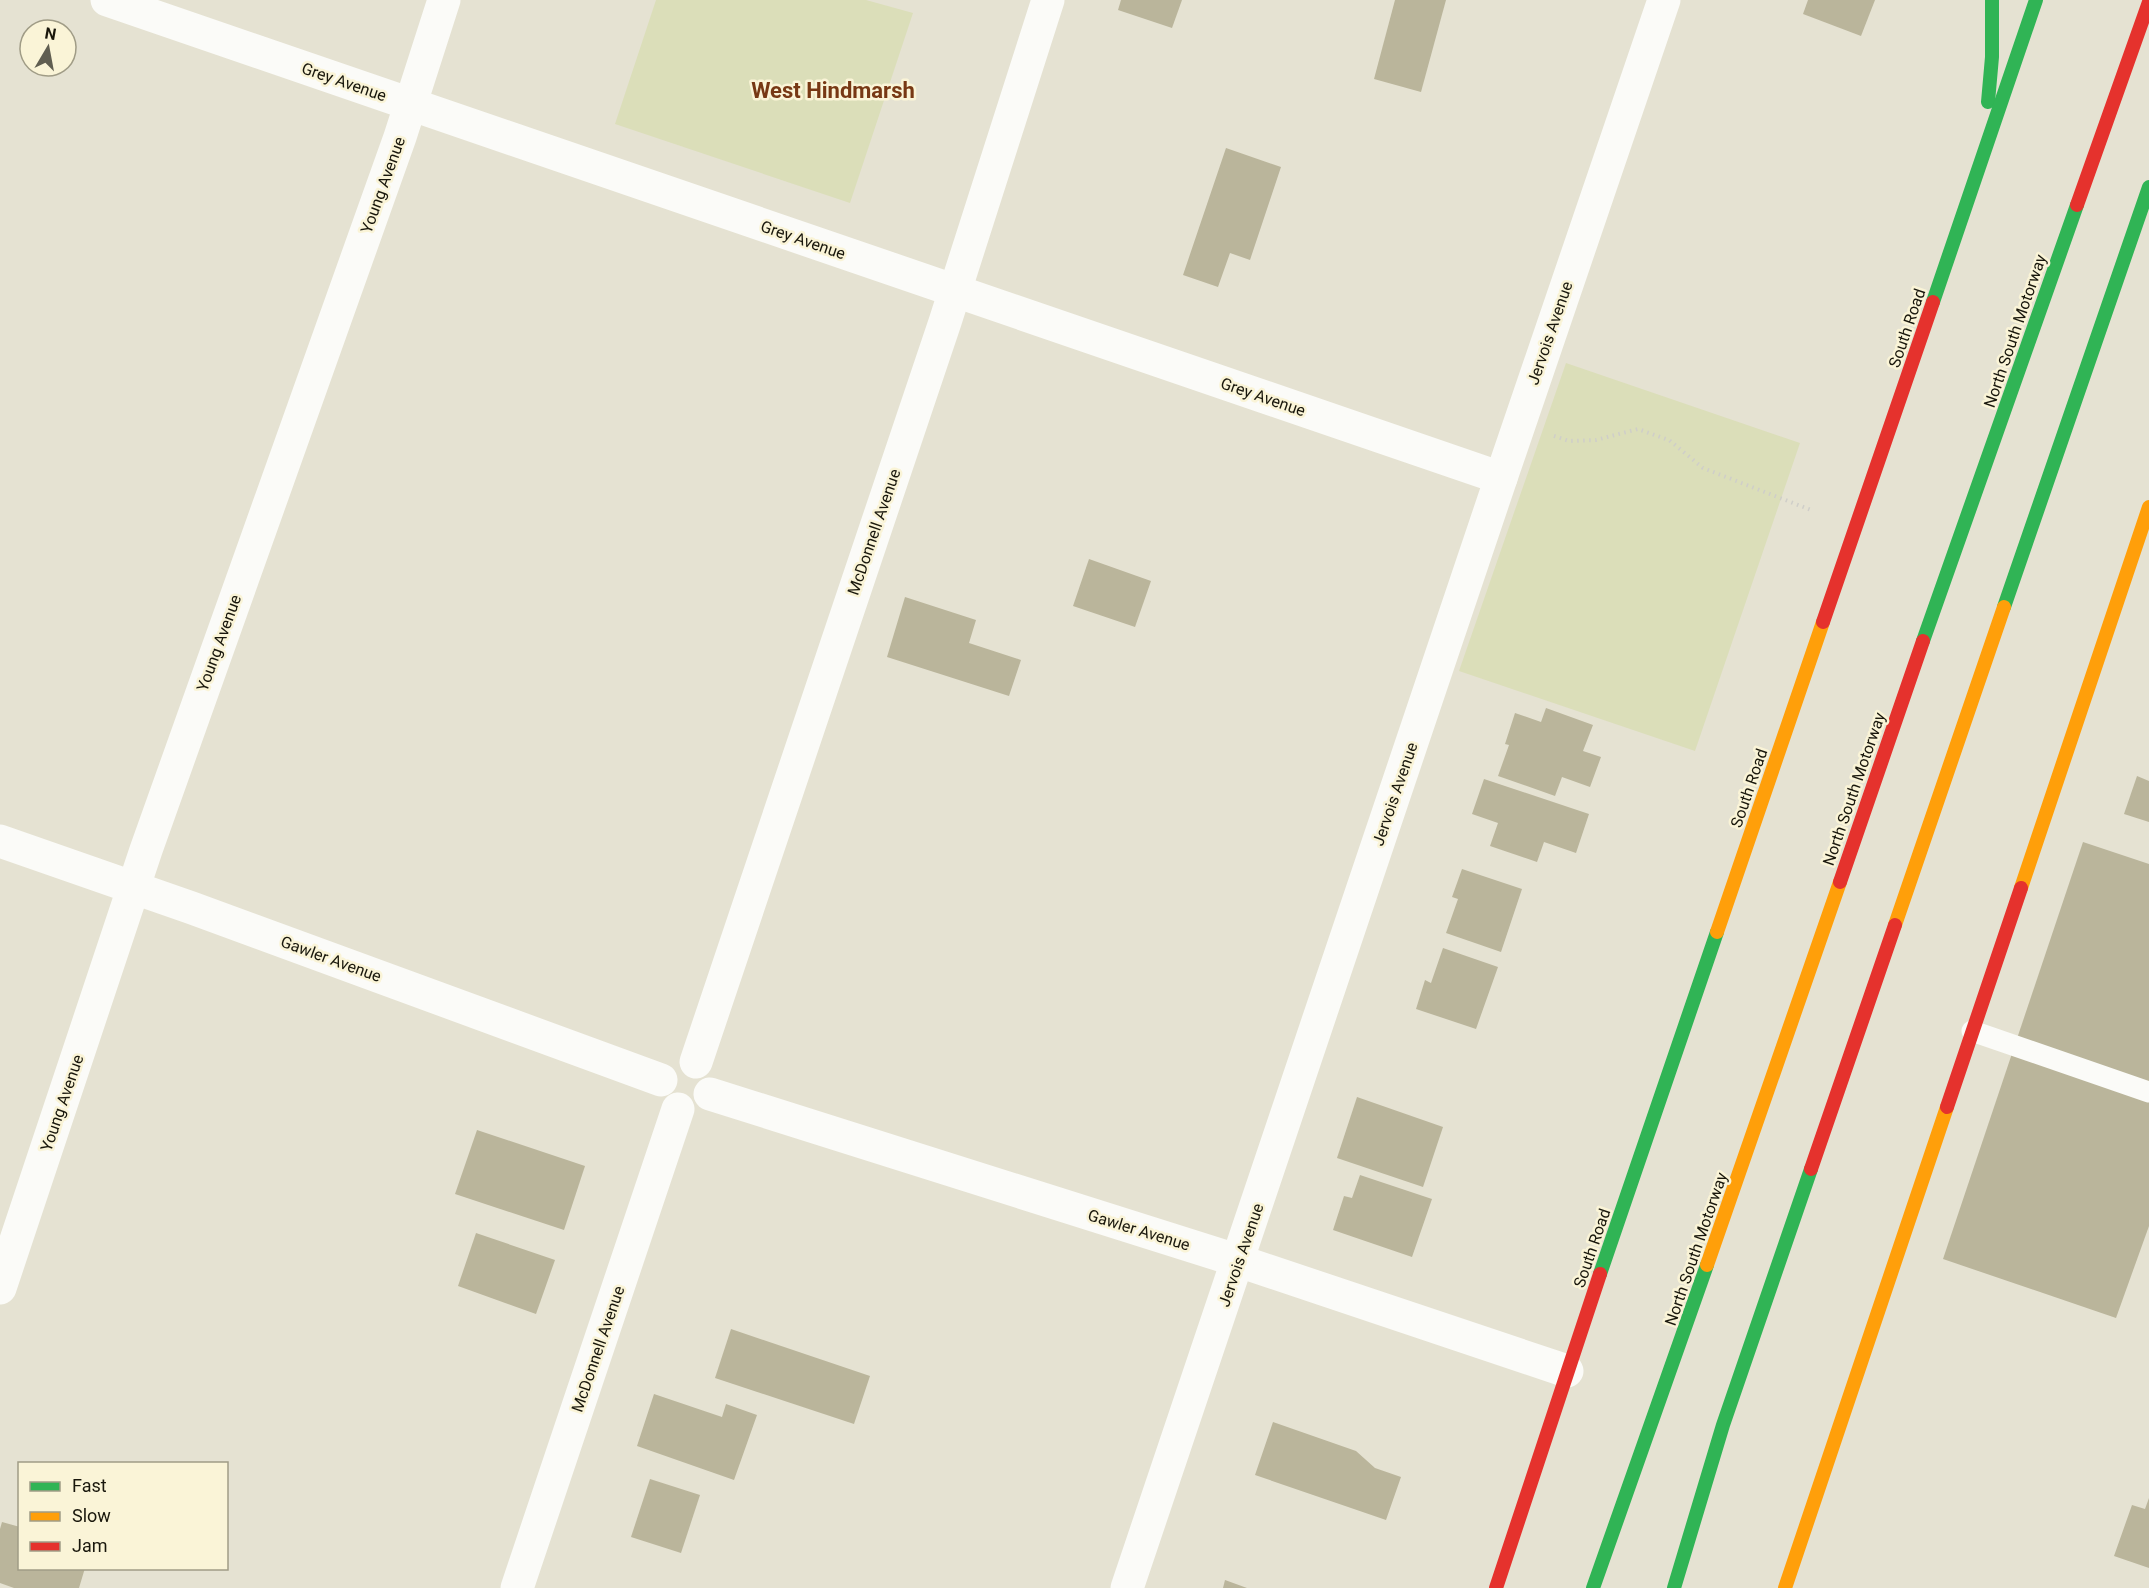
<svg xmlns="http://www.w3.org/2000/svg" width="2149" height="1588" font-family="Roboto,sans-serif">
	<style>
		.green { fill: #dbdeb9 }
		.building { fill: #bab59b }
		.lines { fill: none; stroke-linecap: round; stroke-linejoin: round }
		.path { stroke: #cfcec9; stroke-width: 4; stroke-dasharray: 1.5 4.5; stroke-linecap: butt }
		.lane { stroke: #fbfbf8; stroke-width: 21 }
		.street { stroke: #fbfbf8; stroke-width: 33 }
		.fast { stroke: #30b455; stroke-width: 14 }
		.slow { stroke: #ff9f0a; stroke-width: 14 }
		.jam { stroke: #e5322d; stroke-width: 14 }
		.labels { text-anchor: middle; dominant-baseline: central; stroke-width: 5; stroke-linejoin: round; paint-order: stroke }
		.street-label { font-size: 16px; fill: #19170c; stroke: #faf4d7 }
		.district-label { font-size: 22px; font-weight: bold; fill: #773814; stroke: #faf4d7 }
	</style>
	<rect width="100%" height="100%" fill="#e5e2d2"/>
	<g class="green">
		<polygon points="656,0 866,0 913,13 850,203 615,124"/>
		<polygon points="1566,363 1800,443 1695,751 1459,671"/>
	</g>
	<g class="building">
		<polygon points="1121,0 1182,0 1172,28 1118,10"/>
		<polygon points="1395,0 1446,0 1421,92 1374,79"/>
		<polygon points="1808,0 1875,0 1861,36 1803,14"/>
		<polygon points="1226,148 1281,167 1250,260 1230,253 1218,287 1183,275"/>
		<polygon points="1089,559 1151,581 1135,627 1073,606"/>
		<polygon points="905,597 976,620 969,643 1021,660 1009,696 887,657"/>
		<polygon points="1546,708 1593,725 1583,751 1601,757 1590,787 1562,777 1555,796 1498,776 1509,745 1505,744 1515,713 1541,722"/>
		<polygon points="2137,776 2149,781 2149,822 2124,814"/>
		<polygon points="1484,779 1589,814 1576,853 1544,842 1537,862 1490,846 1498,823 1472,814"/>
		<polygon points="2083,842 2149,864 2149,1226 2116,1318 1943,1259"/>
		<polygon points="1462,869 1522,889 1501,952 1446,933 1458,899 1452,897"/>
		<polygon points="1443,948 1498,967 1476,1029 1416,1009 1425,980 1431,983"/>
		<polygon points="1357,1097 1443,1127 1423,1187 1337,1158"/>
		<polygon points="477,1130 585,1166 564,1230 455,1194"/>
		<polygon points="1360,1175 1432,1199 1412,1257 1333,1230 1344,1196 1352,1198"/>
		<polygon points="476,1233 555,1260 536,1314 458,1286"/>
		<polygon points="731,1329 870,1376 854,1424 715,1378"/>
		<polygon points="654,1394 722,1417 726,1404 757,1415 734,1480 637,1446"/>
		<polygon points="1273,1422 1356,1451 1375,1468 1401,1477 1386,1520 1255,1475"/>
		<polygon points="650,1479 700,1495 681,1553 631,1537"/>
		<polygon points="2149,1498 2149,1568 2114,1556 2132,1505 2145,1509"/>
		<polygon points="2,1522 20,1527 20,1568 85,1568 79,1588 14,1588 0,1583 0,1529"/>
		<polygon points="1225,1580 1247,1588 1223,1588"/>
	</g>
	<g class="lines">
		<polyline class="path" points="1554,436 1569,441 1596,440 1638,429 1669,440 1703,468 1811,510"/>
		<polyline class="lane" points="1972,1031 2149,1092"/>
		<g class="street">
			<polyline points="107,0 1501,478"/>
			<polyline points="0,841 192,908 661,1080"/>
			<polyline points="696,1062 945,322 1048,0"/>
			<polyline points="710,1094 1239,1261 1567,1371"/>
			<polyline points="0,1288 146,850 400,137 444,0"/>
			<polyline points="517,1588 678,1109"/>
			<polyline points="1127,1588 1501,478 1664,0"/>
		</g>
		<g class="fast">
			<polyline points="1988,102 1992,57 1992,0"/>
			<polyline points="1933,302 2036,0"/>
			<polyline points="2004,607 2149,187"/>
			<polyline points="1923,641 2077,205"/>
			<polyline points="1600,1274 1717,932"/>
			<polyline points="1593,1588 1707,1265"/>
			<polyline points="1674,1588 1723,1425 1811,1169"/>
		</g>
		<g class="slow">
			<polyline points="2021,888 2149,507"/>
			<polyline points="1895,925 2004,607"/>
			<polyline points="1717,932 1823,622"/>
			<polyline points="1707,1265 1840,882"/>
			<polyline points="1785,1588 1947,1107"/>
		</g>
		<g class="jam">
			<polyline points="2077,205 2149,2"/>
			<polyline points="1823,622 1933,302"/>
			<polyline points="1840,882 1923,641"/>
			<polyline points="1947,1107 2021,888"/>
			<polyline points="1811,1169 1895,925"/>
			<polyline points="1496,1588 1600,1274"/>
		</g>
	</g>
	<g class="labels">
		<g class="street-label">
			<text transform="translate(344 82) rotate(19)">Grey Avenue</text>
			<text transform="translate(383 185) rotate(-70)">Young Avenue</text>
			<text transform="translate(803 240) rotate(19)">Grey Avenue</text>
			<text transform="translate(1907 328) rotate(-71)">South Road</text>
			<text transform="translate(2015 331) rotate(-71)">North South Motorway</text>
			<text transform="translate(1550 333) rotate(-71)">Jervois Avenue</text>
			<text transform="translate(1263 397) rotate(19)">Grey Avenue</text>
			<text transform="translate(874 532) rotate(-71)">McDonnell Avenue</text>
			<text transform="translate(219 643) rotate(-70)">Young Avenue</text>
			<text transform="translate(1749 788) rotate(-71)">South Road</text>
			<text transform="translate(1854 789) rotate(-71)">North South Motorway</text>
			<text transform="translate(1395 794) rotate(-71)">Jervois Avenue</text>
			<text transform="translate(331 959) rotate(20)">Gawler Avenue</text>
			<text transform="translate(62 1103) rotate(-71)">Young Avenue</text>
			<text transform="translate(1139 1230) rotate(17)">Gawler Avenue</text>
			<text transform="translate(1592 1248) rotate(-71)">South Road</text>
			<text transform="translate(1696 1249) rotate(-71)">North South Motorway</text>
			<text transform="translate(1241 1255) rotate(-71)">Jervois Avenue</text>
			<text transform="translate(598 1349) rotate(-71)">McDonnell Avenue</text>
		</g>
		<g class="district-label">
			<text x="833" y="90">West Hindmarsh</text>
		</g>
	</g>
	<rect x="18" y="1462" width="210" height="108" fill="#faf4d7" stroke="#a09c86" stroke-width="1.5"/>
	<rect x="30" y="1482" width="30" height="9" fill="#30b455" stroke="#a09c86" stroke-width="1.5"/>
	<text x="72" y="1492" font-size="18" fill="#19170c">Fast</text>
	<rect x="30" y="1512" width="30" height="9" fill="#ff9f0a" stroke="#a09c86" stroke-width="1.5"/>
	<text x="72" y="1522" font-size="18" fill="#19170c">Slow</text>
	<rect x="30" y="1542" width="30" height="9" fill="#e5322d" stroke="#a09c86" stroke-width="1.5"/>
	<text x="72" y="1552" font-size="18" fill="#19170c">Jam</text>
	<g transform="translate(48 48) rotate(10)"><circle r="28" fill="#faf4d7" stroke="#a09c86" stroke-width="1.5"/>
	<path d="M0-4.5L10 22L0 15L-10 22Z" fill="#605e51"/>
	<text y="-9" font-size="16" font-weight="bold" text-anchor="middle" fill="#19170c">N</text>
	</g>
</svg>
